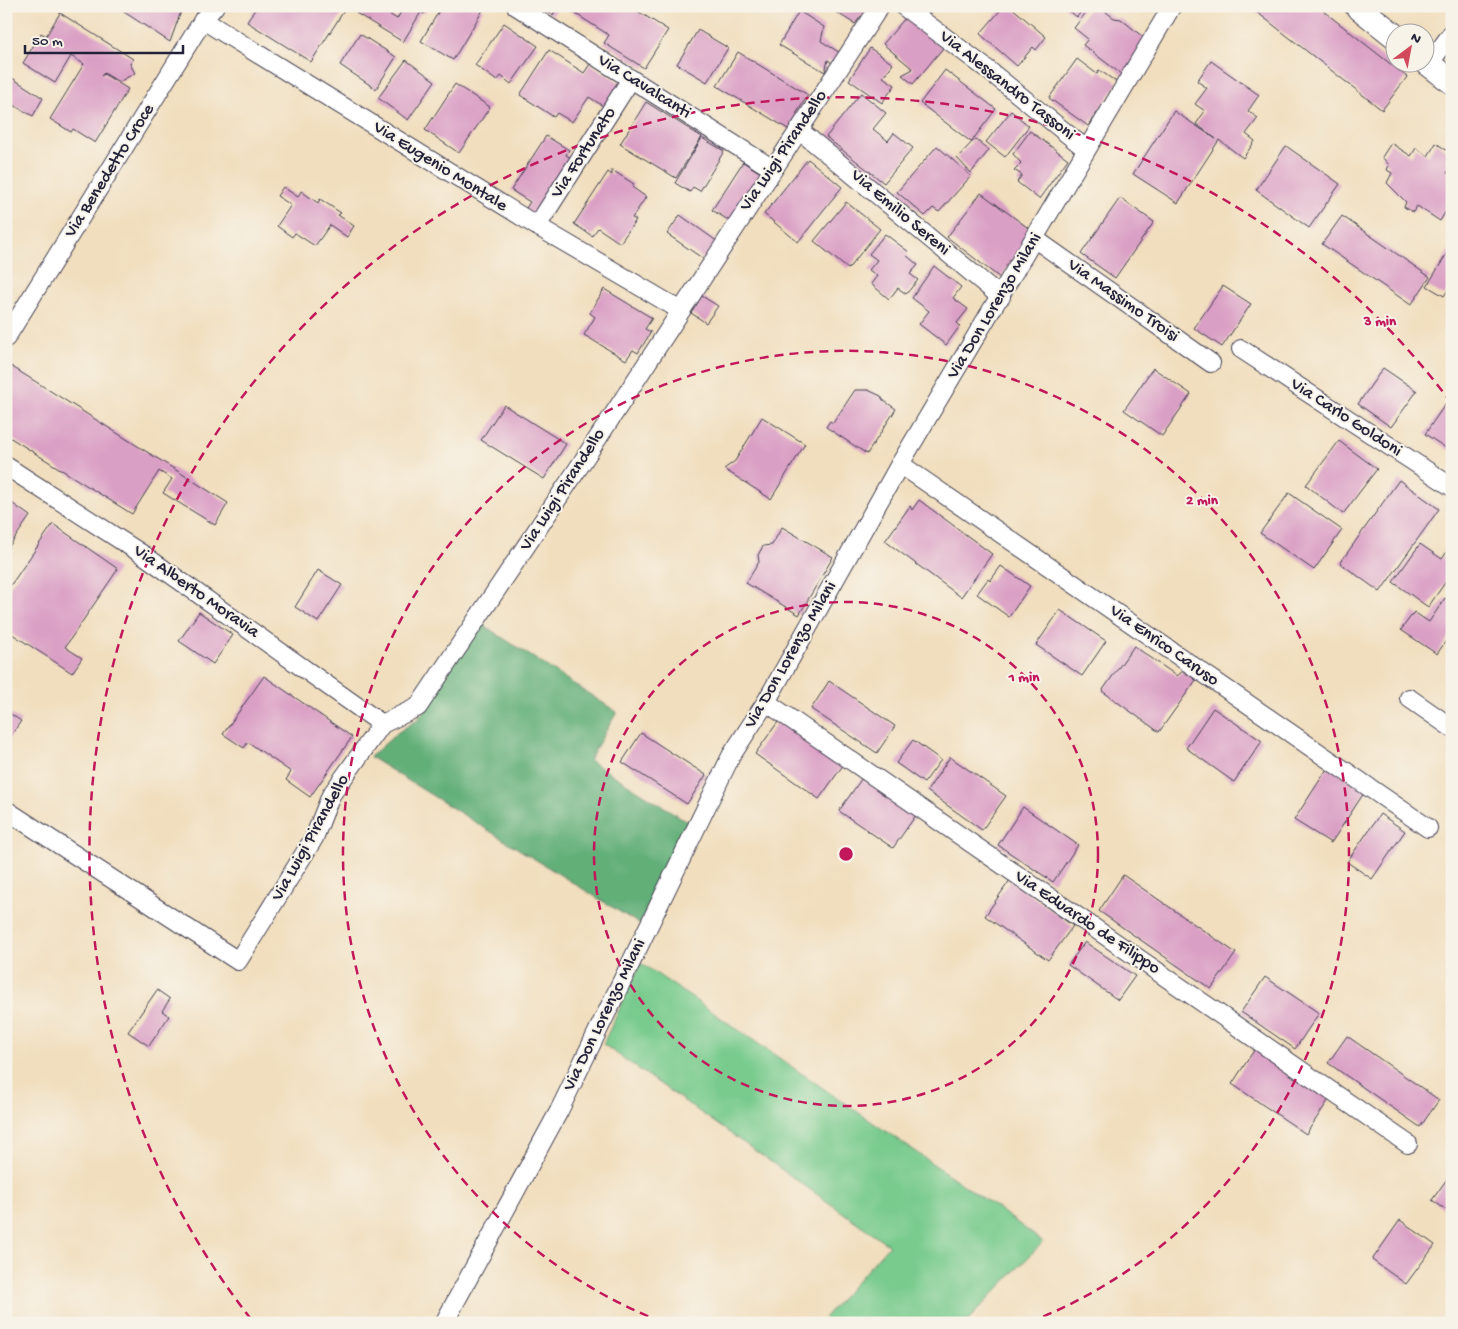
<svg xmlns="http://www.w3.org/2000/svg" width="1458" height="1329" font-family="'Gochi Hand',sans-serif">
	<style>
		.green { fill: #78cb8d; stroke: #4d7664 }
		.forest { fill: #62af78; stroke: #42685a }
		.building { fill: #da9fc5 }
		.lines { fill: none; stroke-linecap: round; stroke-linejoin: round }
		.minor-casing { stroke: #413e4f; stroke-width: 20 }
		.secondary-casing { stroke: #413e4f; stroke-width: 26 }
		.minor { stroke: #fff; stroke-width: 18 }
		.secondary { stroke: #fff; stroke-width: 24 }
		.ring { fill: none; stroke: #c2185b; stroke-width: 2.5; stroke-dasharray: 9 6 }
		.labels { text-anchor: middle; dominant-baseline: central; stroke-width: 4; stroke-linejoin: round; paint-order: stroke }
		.street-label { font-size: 18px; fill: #22223b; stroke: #f7f3e8 }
		.centre { fill: #c2185b; stroke: #f7f3e8; stroke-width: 2.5 }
		.ring-label { font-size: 15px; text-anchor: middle; font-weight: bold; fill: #c2185b; stroke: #f7f3e8; stroke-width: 4; stroke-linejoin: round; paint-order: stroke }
	</style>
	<rect width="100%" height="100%" fill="#f7f3e8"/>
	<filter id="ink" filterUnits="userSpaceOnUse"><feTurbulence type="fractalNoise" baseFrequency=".02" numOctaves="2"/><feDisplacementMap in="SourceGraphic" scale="10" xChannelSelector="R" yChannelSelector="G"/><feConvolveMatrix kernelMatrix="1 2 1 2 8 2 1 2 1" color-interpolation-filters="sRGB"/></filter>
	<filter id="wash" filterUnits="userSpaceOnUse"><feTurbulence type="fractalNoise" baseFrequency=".0096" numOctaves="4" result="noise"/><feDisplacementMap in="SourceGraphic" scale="20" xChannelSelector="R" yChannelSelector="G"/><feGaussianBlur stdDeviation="1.12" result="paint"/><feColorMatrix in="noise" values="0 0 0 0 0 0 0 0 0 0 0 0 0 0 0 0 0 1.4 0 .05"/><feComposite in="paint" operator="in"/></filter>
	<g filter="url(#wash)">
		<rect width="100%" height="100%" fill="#f1debe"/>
		<polygon class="green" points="641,963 1000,1210 1043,1242 965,1323 828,1323 824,1318 889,1245 603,1044"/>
		<polygon class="forest" points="480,623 617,712 589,760 690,823 641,925 370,757 397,733 418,719"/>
		<g id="blocks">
			<g class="building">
				<polygon points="127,6 183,6 170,42 124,12"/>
				<polygon points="257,6 347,6 311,62 247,22"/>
				<polygon points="361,6 376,6 397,19 404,6 429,6 424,14 421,12 403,42 356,13"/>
				<polygon points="442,6 477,6 483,10 453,60 421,41"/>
				<polygon points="538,6 558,6 553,15"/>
				<polygon points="570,6 631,7 668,30 644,68 604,43 609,35 568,9"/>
				<polygon points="826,6 871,6 864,18 861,16 855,24"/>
				<polygon points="1004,6 1010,6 1046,37 1036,50 1033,47 1017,66 980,34"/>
				<polygon points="1063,6 1085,6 1077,17"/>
				<polygon points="1091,6 1098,6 1114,18 1121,19 1149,42 1125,77 1083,45 1088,39 1074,28"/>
				<polygon points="1249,6 1317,6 1407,77 1382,110"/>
				<polygon points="799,11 824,27 821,41 842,54 835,65 828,60 825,72 779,45"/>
				<polygon points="60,13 133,59 130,64 135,73 119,82 104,73 101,76 104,74 128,89 95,143 73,129 71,132 50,119 84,64 71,56 55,83 23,63 41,33 46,36"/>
				<polygon points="906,17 943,48 913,84 902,75 913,69 883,44"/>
				<polygon points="504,23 538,46 511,84 501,76 497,81 475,65"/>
				<polygon points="698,30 728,48 707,82 677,64"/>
				<polygon points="360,34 396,57 376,89 340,65"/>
				<polygon points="870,48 893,64 883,77 895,85 882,103 849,80"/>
				<polygon points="549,50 584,73 590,64 622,84 606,108 589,97 572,122 557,113 554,117 520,95"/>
				<polygon points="738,52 808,95 796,114 802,117 793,132 717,86"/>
				<polygon points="1077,59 1097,74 1099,70 1118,83 1088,126 1049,98"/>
				<polygon points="406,60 435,81 408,120 378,98"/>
				<polygon points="1211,61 1259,95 1248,111 1258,118 1246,134 1255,141 1243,158 1219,140 1178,203 1133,174 1174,111 1216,139 1196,124 1205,111 1195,104 1207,88 1197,81"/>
				<polygon points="945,70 996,109 971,142 920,103"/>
				<polygon points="6,74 43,98 33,116 6,101"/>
				<polygon points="455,84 490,107 459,153 425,130"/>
				<polygon points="861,93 886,113 873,129 888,141 894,133 913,148 884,183 826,137"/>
				<polygon points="646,102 702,137 676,178 620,144"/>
				<polygon points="1011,111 1029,126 1005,157 986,142"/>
				<polygon points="1030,131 1068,159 1039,199 1017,182 1022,175 1014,170 1021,163 1013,154"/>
				<polygon points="546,136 569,150 566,155 576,161 539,220 524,211 530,202 511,190"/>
				<polygon points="702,138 724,151 700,191 693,187 690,192 675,183"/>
				<polygon points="975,139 989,150 971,173 957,158"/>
				<polygon points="1391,143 1411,156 1416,148 1428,156 1436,143 1452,154 1452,166 1447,173 1452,176 1452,215 1446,211 1440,221 1417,206 1413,212 1404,207 1406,202 1387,183 1392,173 1387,170 1389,165 1382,157"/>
				<polygon points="937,146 971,176 939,212 933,208 925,216 897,192"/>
				<polygon points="1286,146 1340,184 1309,228 1256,190"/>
				<polygon points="808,159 842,187 798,242 764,214"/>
				<polygon points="743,162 764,175 733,223 712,210"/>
				<polygon points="612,170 634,184 632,187 646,197 632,218 636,220 620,243 598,228 592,236 574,224 608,172 612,175"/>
				<polygon points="283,187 298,197 301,191 318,203 320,199 341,213 338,215 354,226 347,237 330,225 315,246 295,233 292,237 277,226 291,205 277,196"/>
				<polygon points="981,193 1035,233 1000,278 947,237"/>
				<polygon points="1120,198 1154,222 1115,278 1081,254"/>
				<polygon points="846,202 880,229 848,269 814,241"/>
				<polygon points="680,215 718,242 705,260 667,234"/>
				<polygon points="1342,216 1430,277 1411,305 1322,244"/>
				<polygon points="885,234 909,252 906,255 918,265 910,274 918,280 906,294 898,288 889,299 871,284 877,276 869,270 877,260 869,254"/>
				<polygon points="1449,250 1452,252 1452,284 1444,296 1427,286"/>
				<polygon points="934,266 961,287 953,298 968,309 957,323 960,326 946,345 919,324 929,311 912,298"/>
				<polygon points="1223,286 1251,304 1222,347 1194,328"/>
				<polygon points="604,289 652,318 645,329 651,332 638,353 633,350 626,360 584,335 595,317 590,313"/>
				<polygon points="702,296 718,306 706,323 691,313"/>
				<polygon points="6,363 228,503 215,525 163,493 172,479 159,471 132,514 6,435"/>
				<polygon points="1153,368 1191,394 1162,436 1124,410"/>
				<polygon points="1383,368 1417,391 1391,427 1358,404"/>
				<polygon points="855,390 868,390 881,396 883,400 896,409 867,454 826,427 830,421 833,423"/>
				<polygon points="1452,394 1452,452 1425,434"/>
				<polygon points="504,405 566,444 544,479 481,440"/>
				<polygon points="762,417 805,444 771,499 724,469 735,461"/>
				<polygon points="1339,441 1377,469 1343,514 1306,485"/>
				<polygon points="1399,480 1439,509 1380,592 1340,563"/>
				<polygon points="1289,493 1342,530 1314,570 1260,533"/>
				<polygon points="6,499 30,516 6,551"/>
				<polygon points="919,500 992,554 961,597 885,541 910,506 912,510"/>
				<polygon points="53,524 118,569 65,647 82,658 72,673 6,630 6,592"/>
				<polygon points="782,527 833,557 799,615 746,583 759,562 758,555 763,546 772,545"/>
				<polygon points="1420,544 1442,559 1448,550 1452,553 1452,584 1447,580 1428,607 1393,582"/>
				<polygon points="1001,566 1030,586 1009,617 977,594 988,579 990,581"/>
				<polygon points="318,570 342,585 318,622 295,607"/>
				<polygon points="1445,598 1452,603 1452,632 1437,654 1401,630 1414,612 1429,622"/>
				<polygon points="1060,610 1106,641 1082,676 1036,645"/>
				<polygon points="199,612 233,635 213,664 179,641"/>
				<polygon points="1134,646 1177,676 1183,671 1196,680 1159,732 1102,691"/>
				<polygon points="264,676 352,737 310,797 286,780 291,772 248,742 244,748 223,734"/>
				<polygon points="829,681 895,726 877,753 811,709"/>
				<polygon points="1213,708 1262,741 1234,782 1186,748"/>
				<polygon points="6,711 21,721 6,743"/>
				<polygon points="780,719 844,764 819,799 755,754"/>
				<polygon points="641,733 706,775 687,804 622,762"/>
				<polygon points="913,740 941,760 924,783 896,763"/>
				<polygon points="950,757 1006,796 982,830 927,791"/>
				<polygon points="1329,766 1366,790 1331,843 1294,820"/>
				<polygon points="862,778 916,815 893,848 839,811"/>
				<polygon points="1023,807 1078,845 1053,882 998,845"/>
				<polygon points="1380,814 1405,831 1372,879 1347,862"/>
				<polygon points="1123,875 1236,953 1211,989 1099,911"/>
				<polygon points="1010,880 1073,926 1048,960 985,916"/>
				<polygon points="1085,942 1135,976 1118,1000 1068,965"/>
				<polygon points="1265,977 1319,1013 1295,1049 1241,1012"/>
				<polygon points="157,990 170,999 162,1011 169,1016 149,1046 128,1032"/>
				<polygon points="1347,1036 1439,1100 1420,1127 1328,1063"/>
				<polygon points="1255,1049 1330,1098 1306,1134 1232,1084"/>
				<polygon points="1452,1172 1452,1214 1432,1200"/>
				<polygon points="1400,1220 1435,1245 1406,1284 1372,1260"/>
			</g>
		</g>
	</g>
	<g filter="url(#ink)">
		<use href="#blocks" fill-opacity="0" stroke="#413e4f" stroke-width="1"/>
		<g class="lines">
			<defs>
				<g id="minor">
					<polyline points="516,6 773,169"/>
					<polyline points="903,6 987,69 1086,149"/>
					<polyline points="203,20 537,226 680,310"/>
					<polyline points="1429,64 1452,33"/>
					<polyline points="799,130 1001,297"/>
					<polyline points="537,226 631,79"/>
					<polyline points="1035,239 1211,363"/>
					<polyline points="6,338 203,20 215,6"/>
					<polyline points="1241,349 1452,487"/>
					<polyline points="900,464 1428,828"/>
					<polyline points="6,466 145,556 382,724"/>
					<polyline points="1409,698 1452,728"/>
					<polyline points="766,702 1408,1144"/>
					<polyline points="6,810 238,961 314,838 331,795 382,724 418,707 579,467 880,6"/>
					<polyline points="444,1323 559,1111 731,756 766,702 900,464 1172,6"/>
				</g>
				<g id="secondary">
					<polyline points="1357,6 1396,37"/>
					<polyline points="1426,62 1452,82"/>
				</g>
			</defs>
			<use href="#minor" class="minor-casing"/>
			<use href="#secondary" class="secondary-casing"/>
			<use href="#minor" class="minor"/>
			<use href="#secondary" class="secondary"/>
		</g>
	</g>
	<g class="ring">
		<circle cx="846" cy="854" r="252"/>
		<path d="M662 1322A503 503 0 1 1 1030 1322"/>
		<path d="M251 1319A755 755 0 1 1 1449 400"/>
	</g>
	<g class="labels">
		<g class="street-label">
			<text transform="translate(1007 86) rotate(38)">Via Alessandro Tassoni</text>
			<text transform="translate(644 87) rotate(32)">Via Cavalcanti</text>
			<text transform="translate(784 151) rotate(-56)">Via Luigi Pirandello</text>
			<text transform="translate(584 153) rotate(-57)">Via Fortunato</text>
			<text transform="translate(440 167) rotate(32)">Via Eugenio Montale</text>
			<text transform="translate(110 171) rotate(-58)">Via Benedetto Croce</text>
			<text transform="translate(900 213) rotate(40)">Via Emilio Sereni</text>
			<text transform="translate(1123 301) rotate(35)">Via Massimo Troisi</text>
			<text transform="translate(995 306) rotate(-59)">Via Don Lorenzo Milani</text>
			<text transform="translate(1346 418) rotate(33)">Via Carlo Goldoni</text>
			<text transform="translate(563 490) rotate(-57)">Via Luigi Pirandello</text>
			<text transform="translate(196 592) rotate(35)">Via Alberto Moravia</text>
			<text transform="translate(1164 646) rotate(35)">Via Enrico Caruso</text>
			<text transform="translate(791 655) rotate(-60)">Via Don Lorenzo Milani</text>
			<text transform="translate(311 838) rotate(-61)">Via Luigi Pirandello</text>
			<text transform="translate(1087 923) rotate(34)">Via Eduardo de Filippo</text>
			<text transform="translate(605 1015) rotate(-64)">Via Don Lorenzo Milani</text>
		</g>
	</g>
	<circle cx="846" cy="854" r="8" class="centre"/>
	<g class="ring-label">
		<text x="1380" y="325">3 min</text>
		<text x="1202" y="504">2 min</text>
		<text x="1024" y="681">1 min</text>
	</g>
	<rect width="1458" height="1329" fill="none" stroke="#f7f3e8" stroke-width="25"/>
	<g transform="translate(1410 48) rotate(32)"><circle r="24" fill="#f7f3e8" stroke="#a29fa3"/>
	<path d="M0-4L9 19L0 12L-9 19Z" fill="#d1495b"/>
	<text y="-8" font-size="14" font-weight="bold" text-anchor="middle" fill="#22223b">N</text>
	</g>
	<path d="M25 45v8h158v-8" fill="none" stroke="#22223b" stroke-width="2.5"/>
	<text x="32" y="45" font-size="15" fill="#22223b" stroke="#f7f3e8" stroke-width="4" paint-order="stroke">50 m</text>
</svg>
